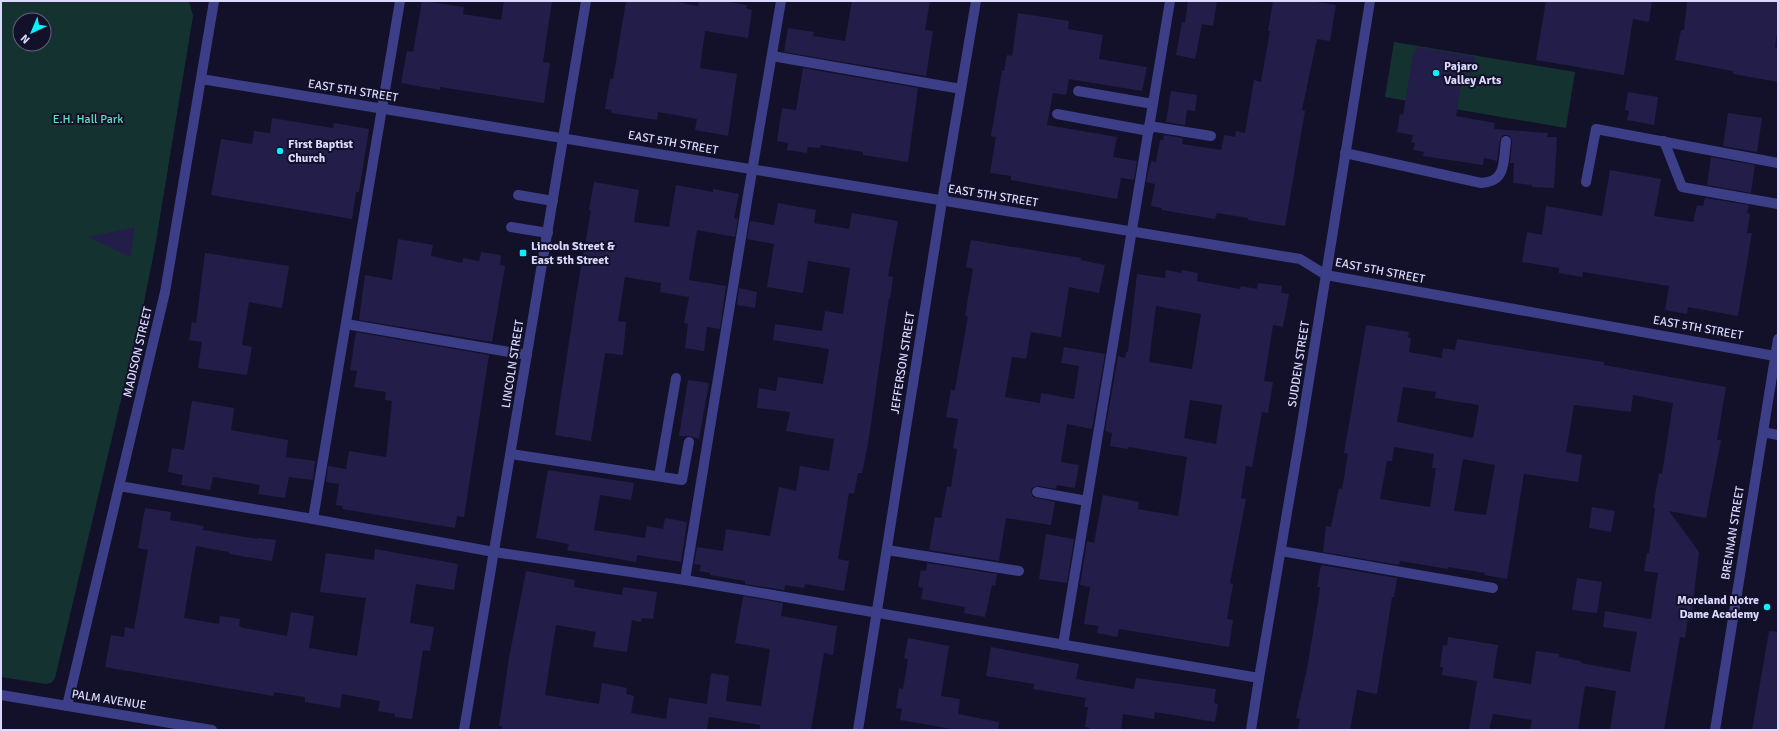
<svg xmlns="http://www.w3.org/2000/svg" width="1779" height="731" font-family="Signika,sans-serif">
	<style>
		.green { fill: #143330; fill-rule: evenodd }
		.building { fill: #231d4a; fill-rule: evenodd }
		.lines { fill: none; stroke-linecap: round; stroke-linejoin: round }
		.minor { stroke: #3c3e87; stroke-width: 10 }
		.poi-dot { fill: #07f2fc; stroke: #131129; stroke-width: 1.5 }
		.labels { text-anchor: middle; dominant-baseline: central; stroke-width: 4; stroke-linejoin: round; paint-order: stroke }
		.poi-label { font-size: 12px; font-weight: bold; fill: #dbd9ff; stroke: #131129; text-anchor: start }
		.street-label { font-size: 12px; fill: #dbd9ff; stroke: #131129 }
		.park-label { font-size: 12px; fill: #64dfb9; stroke: #131129 }
	</style>
	<rect width="100%" height="100%" fill="#131129"/>
	<g class="green">
		<path d="M1,1H189L193,16L155,247L143,307L55,678L51,683L46,684L1,677ZM20,20H44V44H20Z"/>
		<polygon points="1394,42 1575,72 1566,128 1385,97"/>
	</g>
	<g class="building">
		<polygon points="422,1 464,7 463,14 501,20 504,1 552,1 543,62 550,63 544,103 440,87 440,90 401,83 407,51 413,52"/>
		<polygon points="626,1 672,1 698,6 699,1 724,1 747,5 746,8 752,10 748,38 705,31 700,68 737,74 728,136 695,130 697,119 658,112 657,120 611,113 612,110 605,109 610,79 613,79"/>
		<polygon points="852,1 930,1 925,30 933,31 926,76 784,52 788,28 814,32 813,36 845,41"/>
		<polygon points="1188,1 1217,1 1213,26 1202,24 1195,59 1176,55 1182,22 1185,23"/>
		<polygon points="1273,1 1310,1 1336,5 1330,41 1317,39 1302,110 1305,111 1285,226 1248,220 1248,218 1217,213 1215,219 1162,210 1162,208 1151,206 1155,184 1146,182 1150,164 1151,164 1151,161 1156,162 1160,140 1163,140 1164,135 1183,138 1182,144 1221,150 1224,135 1235,137 1236,131 1245,133 1254,80 1261,82 1270,31 1268,31"/>
		<polygon points="1546,1 1652,1 1649,22 1633,19 1624,75 1536,60"/>
		<polygon points="1687,1 1778,2 1778,27 1775,47 1778,48 1778,82 1733,74 1733,71 1675,60 1681,30 1684,30"/>
		<polygon points="1018,13 1069,21 1068,29 1103,35 1099,59 1147,67 1142,91 1069,79 1066,95 1053,93 1047,125 1117,137 1113,157 1137,161 1134,180 1121,178 1117,199 1011,180 1011,176 990,173 996,137 991,136 1002,71 1004,71 1007,55 1012,56"/>
		<polygon points="1418,47 1475,57 1472,74 1463,72 1456,116 1495,123 1494,129 1548,133 1547,137 1557,137 1554,188 1532,187 1532,185 1513,183 1514,163 1510,163 1512,141 1510,136 1507,135 1503,135 1500,140 1497,161 1484,158 1483,165 1423,156 1424,152 1413,150 1415,143 1411,142 1413,135 1397,132 1400,114 1403,115 1413,54"/>
		<polygon points="803,68 918,88 908,162 863,155 863,152 821,145 820,148 808,147 807,153 787,150 788,143 777,141 782,108 796,110"/>
		<polygon points="1171,91 1197,95 1195,111 1187,110 1185,125 1166,122"/>
		<polygon points="1628,92 1658,97 1654,125 1627,120 1629,111 1625,110"/>
		<polygon points="1728,113 1762,118 1757,152 1723,146"/>
		<polygon points="272,118 333,128 334,123 369,129 359,192 356,192 352,219 211,195 221,139 252,144 254,131 270,133"/>
		<polygon points="1711,157 1755,165 1751,193 1707,185"/>
		<polygon points="1610,170 1661,179 1654,216 1693,222 1697,205 1703,206 1705,198 1749,205 1747,213 1750,214 1747,233 1752,233 1738,316 1688,307 1687,314 1665,310 1669,286 1583,272 1582,277 1559,273 1559,268 1522,262 1527,232 1542,235 1546,206 1602,216"/>
		<polygon points="594,182 639,190 634,222 669,227 676,185 713,192 713,189 739,194 734,218 738,219 735,237 697,230 689,280 726,286 720,329 707,327 704,351 685,348 688,324 684,323 689,297 660,292 661,283 625,277 618,321 626,322 623,355 605,353 591,441 555,435 575,302 591,210 589,210"/>
		<polygon points="778,203 816,210 814,223 849,229 852,213 898,221 888,276 893,277 890,299 889,298 868,444 862,473 858,473 854,494 849,493 838,559 849,561 844,591 805,584 804,588 785,585 784,590 745,584 745,581 710,575 710,573 699,571 701,565 694,564 697,547 723,551 726,529 770,536 779,487 796,491 800,466 829,471 834,439 786,431 790,412 757,408 759,388 776,391 778,377 823,384 829,349 773,340 775,324 822,331 825,311 843,314 850,268 808,261 803,293 767,287 774,244 747,239 750,221 774,225"/>
		<polygon points="135,227 130,257 89,237"/>
		<polygon points="398,239 433,245 431,256 462,263 463,258 479,261 481,252 501,255 500,265 505,266 492,342 359,320 365,275 392,280"/>
		<polygon points="971,240 1081,258 1081,260 1105,265 1099,293 1069,287 1061,337 1031,332 1026,359 1012,357 1005,397 1040,403 1041,393 1074,399 1079,366 1061,363 1064,347 1105,354 1092,429 1067,424 1061,462 1079,465 1075,488 1057,485 1056,489 1038,486 1032,488 1031,491 1033,497 1055,502 1051,525 1006,518 999,561 929,550 935,517 941,518 947,486 951,487 957,449 953,448 958,419 946,417 951,390 955,390 968,316 965,316 973,269 966,267"/>
		<polygon points="205,253 289,266 282,308 249,302 242,345 252,347 247,375 198,368 202,342 189,340 192,322 196,323"/>
		<path d="M1166,270L1182,273V270L1198,273L1197,281L1240,289L1241,286L1257,289L1258,283L1282,286L1281,293L1289,294L1283,327L1273,325L1264,381L1273,382L1268,413L1262,412L1252,467L1246,466L1241,498L1246,499L1230,583L1233,584L1227,619L1233,620L1229,647L1119,629L1117,637L1097,633L1099,626L1084,624L1090,587L1080,585L1087,541L1094,543L1103,495L1139,502L1138,509L1178,516L1187,457L1129,447L1128,449L1110,446L1112,433L1105,431L1118,356L1125,358L1126,352H1128L1137,274L1165,278ZM1156,306L1201,314L1192,369L1149,362ZM1190,400L1222,405L1216,444L1184,438Z"/>
		<polygon points="739,288 757,292 755,308 737,305"/>
		<path d="M1366,325L1409,332L1408,337L1411,338L1409,352L1442,358L1443,348L1455,350L1457,339L1604,362V365L1726,387L1717,440H1721L1706,518L1669,511L1699,552L1692,611L1689,610L1685,638L1680,637L1664,730H1610L1616,691L1585,686L1578,730H1530L1532,720L1493,714L1489,730H1469L1477,681L1442,675L1443,667H1440L1443,645L1447,646L1448,637L1498,645L1493,678L1531,684L1536,651L1559,654V657L1581,661V663L1630,672L1637,632L1603,627L1605,611L1651,619L1658,573L1644,571L1647,553H1649L1655,508H1653L1659,473L1662,474L1673,403L1633,395L1631,412L1574,405L1566,452L1582,455L1578,482L1524,474L1507,579L1484,575L1485,573L1448,567V569L1400,561L1399,565L1323,552L1326,526L1331,527L1339,488L1342,489L1348,454L1344,453ZM1403,387L1436,392L1435,398L1479,405L1473,438L1397,422ZM1394,447L1434,454L1432,468H1436L1430,507L1380,499L1387,461H1392ZM1463,459L1495,465L1486,515L1454,511Z"/>
		<polygon points="356,332 489,355 464,517 457,516 455,528 342,509 343,506 336,505 339,484 326,482 328,466 346,469 349,451 386,457 392,401 385,400 386,392 354,387 357,371 350,370"/>
		<polygon points="688,380 709,383 699,439 690,436 679,436"/>
		<polygon points="192,401 234,408 231,430 288,440 286,457 315,461 313,480 289,477 285,498 258,494 260,485 213,477 210,490 181,485 183,475 168,472 172,448 184,450"/>
		<polygon points="548,470 634,483 631,500 600,495 594,530 645,538 647,526 663,529 665,518 687,522 681,562 637,555 636,562 567,550 569,544 536,538"/>
		<polygon points="1592,507 1615,511 1611,532 1589,528"/>
		<polygon points="145,508 171,512 170,520 204,526 203,530 258,539 258,538 276,540 272,561 229,554 229,552 196,546 184,618 219,624 220,616 240,619 239,626 244,628 287,636 291,612 314,616 309,648 357,656 366,598 320,592 326,553 374,560 375,549 458,564 454,590 416,584 410,623 434,627 430,651 423,650 412,719 395,717 395,714 378,711 380,701 342,694 340,708 305,702 305,697 274,692 273,696 105,667 111,635 124,637 125,627 134,629 148,550 138,548"/>
		<polygon points="1046,534 1074,539 1067,583 1039,579"/>
		<polygon points="927,563 997,574 995,586 992,585 985,617 964,613 965,607 921,599 923,588 918,587 921,570 926,571"/>
		<polygon points="1321,565 1397,578 1394,597 1392,597 1377,694 1357,690 1350,730 1298,730 1300,719 1296,718 1307,669 1318,602 1320,587 1317,587"/>
		<polygon points="526,571 575,580 574,587 622,595 623,587 657,592 653,619 642,618 641,622 632,620 627,652 593,647 596,632 556,625 545,695 599,704 602,683 627,688 626,694 634,696 631,713 666,719 669,698 707,704 711,673 729,676 726,701 761,706 770,649 735,643 743,596 783,603 781,616 837,626 833,655 824,653 811,730 760,730 760,725 709,717 707,730 502,730 502,726 499,726 509,658"/>
		<polygon points="1577,578 1602,582 1597,613 1572,610"/>
		<polygon points="1769,631 1778,632 1778,730 1752,730"/>
		<polygon points="908,638 949,646 941,696 960,699 958,714 999,722 998,730 958,730 900,720 902,709 896,708 899,688 903,689 908,659 904,658"/>
		<polygon points="991,647 1079,664 1076,679 1134,689 1136,678 1216,689 1214,703 1218,704 1215,722 1155,712 1154,719 1123,714 1121,730 1089,730 1090,728 1085,727 1088,707 1084,707 1086,698 1033,689 1034,684 986,676"/>
	</g>
	<g class="lines">
		<g class="minor">
			<polyline points="772,56 961,89"/>
			<polyline points="201,79 1300,259 1326,275 1775,356"/>
			<polyline points="1078,91 1153,104"/>
			<polyline points="1057,114 1149,131"/>
			<polyline points="1149,126 1211,136"/>
			<polyline points="1664,141 1682,187 1778,204"/>
			<path d="M1345,153L1481,183C1507,182 1503,161 1506,141"/>
			<polyline points="1586,182 1596,129 1778,163"/>
			<polyline points="518,195 553,201"/>
			<polyline points="511,227 548,233"/>
			<polyline points="346,324 527,355"/>
			<polyline points="1763,432 1778,435"/>
			<polyline points="511,454 682,480 689,442"/>
			<polyline points="659,476 676,378"/>
			<polyline points="119,486 313,519 494,552 685,580 1259,678"/>
			<polyline points="1037,492 1087,501"/>
			<polyline points="313,519 400,1"/>
			<polyline points="887,550 1019,571"/>
			<polyline points="1281,551 1493,588"/>
			<polyline points="685,580 749,189 781,1"/>
			<polyline points="1063,645 1170,1"/>
			<polyline points="1,695 212,730"/>
			<polyline points="67,706 165,292 214,1"/>
			<polyline points="464,730 586,1"/>
			<polyline points="858,730 942,201 976,1"/>
			<polyline points="1251,730 1259,678 1300,436 1370,1"/>
			<polyline points="1715,730 1778,339"/>
		</g>
	</g>
	<g class="poi-dot">
		<circle cx="1436" cy="73" r="4"/>
		<circle cx="280" cy="151" r="4"/>
		<rect x="519" y="249" width="8" height="8" rx="2"/>
		<circle cx="1767" cy="607" r="4"/>
	</g>
	<g class="labels">
		<g class="poi-label">
			<text x="1444" y="66">Pajaro<tspan x="1444" dy="14">Valley Arts</tspan></text>
			<text x="288" y="144">First Baptist<tspan x="288" dy="14">Church</tspan></text>
			<text x="531" y="246">Lincoln Street &amp;<tspan x="531" dy="14">East 5th Street</tspan></text>
			<text x="1759" y="600" text-anchor="end">Moreland Notre<tspan x="1759" dy="14">Dame Academy</tspan></text>
		</g>
		<g class="street-label">
			<text transform="translate(353 91) rotate(9)">EAST 5TH STREET</text>
			<text transform="translate(673 143) rotate(10)">EAST 5TH STREET</text>
			<text transform="translate(993 196) rotate(9)">EAST 5TH STREET</text>
			<text transform="translate(1380 271) rotate(11)">EAST 5TH STREET</text>
			<text transform="translate(1698 328) rotate(10)">EAST 5TH STREET</text>
			<text transform="translate(138 352) rotate(-77)">MADISON STREET</text>
			<text transform="translate(903 363) rotate(-81)">JEFFERSON STREET</text>
			<text transform="translate(513 364) rotate(-81)">LINCOLN STREET</text>
			<text transform="translate(1299 364) rotate(-81)">SUDDEN STREET</text>
			<text transform="translate(1733 533) rotate(-81)">BRENNAN STREET</text>
			<text transform="translate(109 700) rotate(9)">PALM AVENUE</text>
		</g>
		<g class="park-label">
			<text x="88" y="119">E.H. Hall Park</text>
		</g>
	</g>
	<rect width="1779" height="731" fill="none" stroke="#dbd9ff" stroke-width="4"/>
	<g transform="translate(32 32) rotate(224)"><circle r="19" fill="#131129" stroke="#63617f"/>
	<path d="M0-3L7 15L0 10L-7 15Z" fill="#07f2fc"/>
	<text y="-6" font-size="11" font-weight="bold" text-anchor="middle" fill="#dbd9ff">N</text>
	</g>
</svg>
